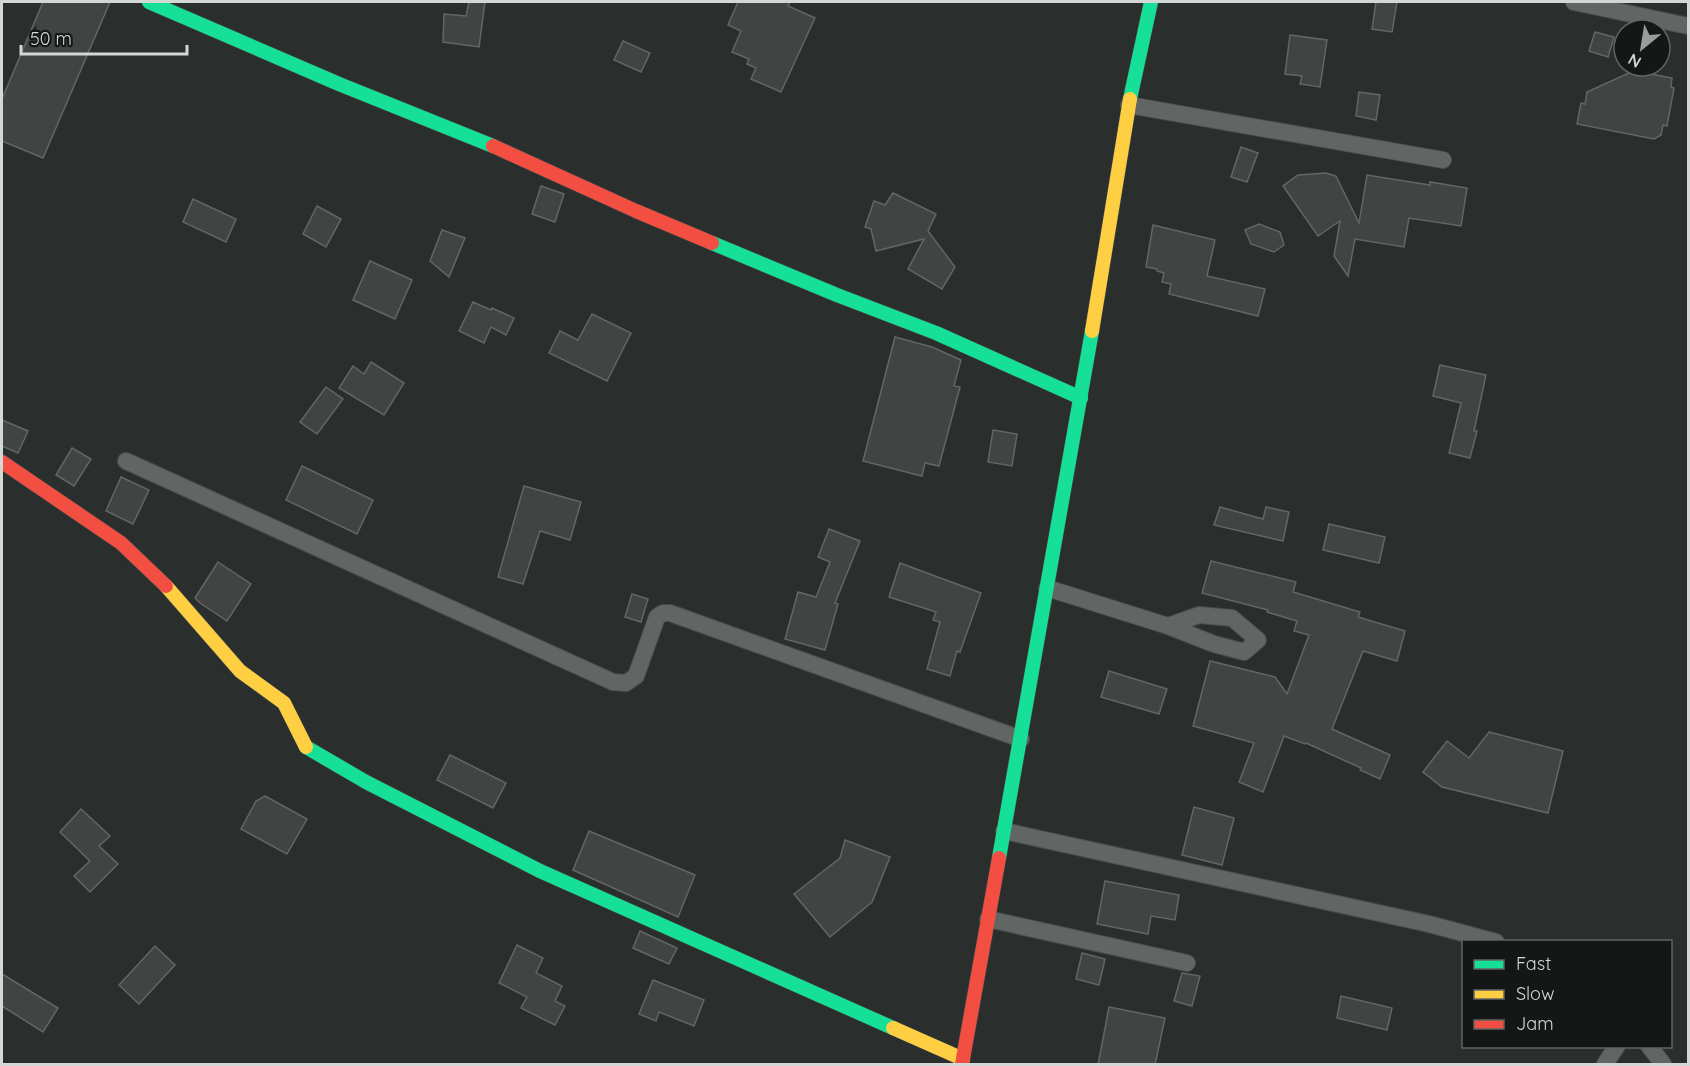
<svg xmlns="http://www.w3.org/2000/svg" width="1690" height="1066" font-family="Quicksand,sans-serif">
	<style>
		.building { fill: #414443; stroke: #626665; stroke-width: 1.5 }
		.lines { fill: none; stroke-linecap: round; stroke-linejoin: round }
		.street-casing { stroke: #494d4c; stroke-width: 18 }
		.fast-casing { stroke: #494d4c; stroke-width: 15 }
		.slow-casing { stroke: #494d4c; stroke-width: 15 }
		.jam-casing { stroke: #494d4c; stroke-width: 15 }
		.street { stroke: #616563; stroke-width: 16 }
		.fast { stroke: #16e098; stroke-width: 14 }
		.slow { stroke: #ffcf43; stroke-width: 14 }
		.jam { stroke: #f24e42; stroke-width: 14 }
	</style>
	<rect width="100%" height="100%" fill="#2a2f2d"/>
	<g class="building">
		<polygon points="43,2 110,2 43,158 2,141 2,99"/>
		<polygon points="469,2 485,2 479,47 443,42 444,14 466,16"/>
		<polygon points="738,2 790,2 788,6 815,18 781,92 751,79 756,68 747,64 749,59 732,52 741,31 728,25"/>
		<polygon points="1376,2 1397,2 1392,32 1372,29"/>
		<polygon points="1595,32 1614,37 1608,57 1589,51"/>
		<polygon points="1290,35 1327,40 1320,87 1300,84 1302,76 1285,74"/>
		<polygon points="623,41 650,53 641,72 614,60"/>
		<polygon points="1640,68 1646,68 1651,74 1672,78 1671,87 1674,88 1667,126 1663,125 1661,135 1654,139 1577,124 1581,103 1585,104 1587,92"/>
		<polygon points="1359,92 1380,95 1376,120 1356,116"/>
		<polygon points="1241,147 1258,153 1247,182 1231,177"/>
		<polygon points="1326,173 1336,176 1359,223 1367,175 1430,185 1430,182 1467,188 1461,226 1409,218 1404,247 1355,239 1348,276 1334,256 1340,221 1318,236 1283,186 1298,175"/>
		<polygon points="541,186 564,194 555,222 532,214"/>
		<polygon points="893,193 936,214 928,231 955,267 942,289 908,269 924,239 876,251 871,229 865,227 874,201 885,205"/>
		<polygon points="193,199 236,219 226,242 183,222"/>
		<polygon points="317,206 341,219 326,247 303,234"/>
		<polygon points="1259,224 1280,232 1284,245 1274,252 1251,244 1245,230"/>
		<polygon points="1153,225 1215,240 1207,276 1265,289 1258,316 1169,294 1171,284 1162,282 1164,273 1157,271 1157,269 1146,267"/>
		<polygon points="442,230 465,238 449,277 430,261"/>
		<polygon points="370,261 412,280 395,319 353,300"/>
		<polygon points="473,302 491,310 492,308 514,318 506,335 491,327 484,343 459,331"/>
		<polygon points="592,314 631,333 607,381 549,353 560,331 578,340"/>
		<polygon points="895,337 932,347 961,360 954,386 960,387 939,466 925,463 922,476 863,461"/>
		<polygon points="371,362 404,383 384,415 339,388 353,366 364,374"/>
		<polygon points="1440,365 1486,375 1474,431 1477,431 1470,458 1449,453 1461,403 1433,396"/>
		<polygon points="326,387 343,399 317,434 300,422"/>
		<polygon points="2,420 28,431 18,453 2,446"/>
		<polygon points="993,430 1017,434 1012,466 988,462"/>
		<polygon points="72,448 91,459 74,486 56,475"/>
		<polygon points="302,466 373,500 357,534 286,500"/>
		<polygon points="121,477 149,490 133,524 106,511"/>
		<polygon points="524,486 581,502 570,540 540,531 523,584 498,577"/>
		<polygon points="1220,507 1263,519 1266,507 1289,512 1283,541 1214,525"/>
		<polygon points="1329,524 1385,537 1379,563 1323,550"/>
		<polygon points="829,529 860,541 835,603 838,604 825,650 785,639 798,592 816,597 830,562 818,557"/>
		<polygon points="1211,561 1296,582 1293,592 1360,612 1358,617 1405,631 1397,661 1363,651 1332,729 1390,755 1380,779 1360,770 1361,768 1306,743 1305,744 1284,736 1263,792 1239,782 1254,743 1193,726 1210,661 1275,677 1287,694 1309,635 1294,631 1297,621 1267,612 1268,610 1202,593"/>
		<polygon points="218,562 251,584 227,621 200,603 195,598"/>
		<polygon points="900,563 981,593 960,652 957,651 950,676 927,669 940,622 933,620 936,612 889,597"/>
		<polygon points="632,594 648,599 641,622 625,617"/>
		<polygon points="1109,671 1167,689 1159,714 1101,697"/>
		<polygon points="1489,732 1563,751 1548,813 1442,787 1423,772 1447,741 1469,758"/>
		<polygon points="450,755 506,783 493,808 437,780"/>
		<polygon points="265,796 307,819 287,854 241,829 256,801"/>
		<polygon points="1194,807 1234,818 1222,865 1182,855"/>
		<polygon points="81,809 110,836 99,846 118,864 90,892 74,876 90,861 60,832"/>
		<polygon points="589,831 695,875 678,917 573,870"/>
		<polygon points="845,840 890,857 872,902 830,937 794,894 840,858"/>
		<polygon points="1105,881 1179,895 1175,920 1151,916 1148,934 1097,924"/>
		<polygon points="640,931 677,948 669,964 633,948"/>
		<polygon points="517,945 543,958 536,973 562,986 555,1001 565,1006 555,1025 521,1008 527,997 499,983"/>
		<polygon points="155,946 175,965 139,1004 119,985"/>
		<polygon points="1082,953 1105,959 1099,985 1076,979"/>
		<polygon points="1182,973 1200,976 1192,1006 1174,1001"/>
		<polygon points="2,974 58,1008 43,1032 2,1006"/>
		<polygon points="653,980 704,1000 694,1026 659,1012 656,1021 639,1014"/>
		<polygon points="1341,996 1392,1008 1387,1030 1337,1018"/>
		<polygon points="1109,1007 1165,1018 1155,1065 1098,1065"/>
	</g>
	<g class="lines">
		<defs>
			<g id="street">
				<polyline points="1574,2 1688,26"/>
				<polyline points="1129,105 1443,160"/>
				<polyline points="126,461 613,682 626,683 636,676 657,617 663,613 670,613 1021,739"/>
				<polyline points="1047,588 1168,626 1214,644 1244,652 1258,640 1232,618 1199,615 1168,626"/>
				<polyline points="1004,831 1429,924 1496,942"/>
				<polyline points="988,919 1187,963"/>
				<polyline points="1649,1046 1663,1064"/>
				<polyline points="1605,1064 1617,1046"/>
			</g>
			<g id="fast">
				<polyline points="149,2 339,84 493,146"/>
				<polyline points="1130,99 1151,2"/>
				<polyline points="712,243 837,295 936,333 1081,398"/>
				<polyline points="306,747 366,782 540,871 893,1028"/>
				<polyline points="999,858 1092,331"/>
			</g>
			<g id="slow">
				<polyline points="1092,331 1130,99"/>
				<polyline points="166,586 240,671 284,703 306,747"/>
				<polyline points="893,1028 963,1059"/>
			</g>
			<g id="jam">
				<polyline points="493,146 636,211 712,243"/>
				<polyline points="2,462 121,543 166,586"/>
				<polyline points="962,1064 999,858"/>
			</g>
		</defs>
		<use href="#street" class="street-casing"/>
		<use href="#fast" class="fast-casing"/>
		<use href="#slow" class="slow-casing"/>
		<use href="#jam" class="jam-casing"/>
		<use href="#street" class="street"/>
		<use href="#fast" class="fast"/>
		<use href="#slow" class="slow"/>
		<use href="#jam" class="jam"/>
	</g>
	<rect width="1690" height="1066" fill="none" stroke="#d3d8d6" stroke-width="6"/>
	<rect x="1462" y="940" width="210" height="108" fill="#141716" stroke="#606463" stroke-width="1.5"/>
	<rect x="1474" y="960" width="30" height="9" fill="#16e098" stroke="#606463" stroke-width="1.5"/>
	<text x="1516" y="970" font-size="18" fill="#d3d8d6">Fast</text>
	<rect x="1474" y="990" width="30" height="9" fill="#ffcf43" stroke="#606463" stroke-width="1.5"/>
	<text x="1516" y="1000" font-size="18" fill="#d3d8d6">Slow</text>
	<rect x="1474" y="1020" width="30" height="9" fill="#f24e42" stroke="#606463" stroke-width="1.5"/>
	<text x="1516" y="1030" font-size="18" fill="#d3d8d6">Jam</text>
	<g transform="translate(1642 48) rotate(210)"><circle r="28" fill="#141716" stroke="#606463" stroke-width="1.5"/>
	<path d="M0-4.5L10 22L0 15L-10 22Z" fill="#989d9b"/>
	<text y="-9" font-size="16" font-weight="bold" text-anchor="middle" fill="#d3d8d6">N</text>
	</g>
	<path d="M21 45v9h166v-9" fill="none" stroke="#d3d8d6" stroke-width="3"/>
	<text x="30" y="45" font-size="18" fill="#d3d8d6" stroke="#141716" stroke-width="4.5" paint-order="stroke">50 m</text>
</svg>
